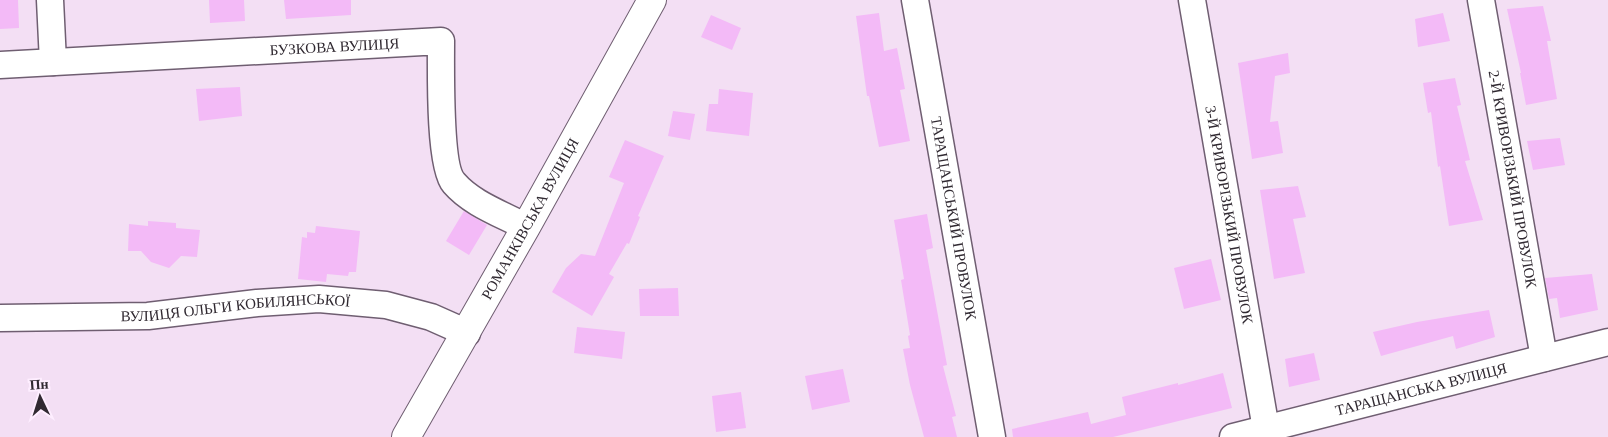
<svg xmlns="http://www.w3.org/2000/svg" width="1608" height="437" font-family="Georgia,serif">
	<style>
		.building { fill: #f3baf7 }
		.lines { fill: none; stroke-linecap: round; stroke-linejoin: round }
		.minor-casing { stroke: #6f5e71; stroke-width: 29 }
		.secondary-casing { stroke: #6f5e71; stroke-width: 30 }
		.minor { stroke: #fff; stroke-width: 26 }
		.secondary { stroke: #fff; stroke-width: 28 }
		.labels { text-anchor: middle; dominant-baseline: central; stroke-width: 4; stroke-linejoin: round; paint-order: stroke }
		.street-label { font-size: 15px; fill: #302931; stroke: #feeeff }
	</style>
	<rect width="100%" height="100%" fill="#f3dff4"/>
	<g class="building">
		<polygon points="0,0 18,0 19,28 0,29"/>
		<polygon points="209,0 244,0 245,21 210,23"/>
		<polygon points="284,0 351,0 351,15 286,19"/>
		<polygon points="1543,6 1551,41 1547,41 1557,99 1526,105 1520,73 1521,73 1507,9"/>
		<polygon points="879,13 884,51 897,48 905,89 900,90 910,141 879,147 869,96 867,96 856,16"/>
		<polygon points="1443,13 1450,41 1418,47 1415,19"/>
		<polygon points="711,15 741,28 732,50 701,37"/>
		<polygon points="1288,53 1290,73 1275,76 1270,122 1278,121 1283,153 1252,159 1238,63"/>
		<polygon points="1455,78 1461,105 1457,106 1470,160 1465,161 1483,220 1449,226 1440,166 1438,167 1431,112 1428,113 1423,83"/>
		<polygon points="240,87 242,116 199,121 196,89"/>
		<polygon points="719,89 753,93 749,136 706,131 709,104 718,104"/>
		<polygon points="673,111 695,114 690,140 668,136"/>
		<polygon points="1560,138 1565,165 1533,170 1527,141"/>
		<polygon points="625,140 664,156 638,216 640,217 629,244 627,243 609,274 614,277 592,316 552,292 566,268 581,254 595,256 624,183 609,177"/>
		<polygon points="1298,186 1306,217 1293,219 1305,273 1274,279 1260,190"/>
		<polygon points="464,211 487,225 469,255 446,241"/>
		<polygon points="927,214 933,248 926,250 947,365 943,366 956,416 952,417 957,437 924,437 910,385 903,349 910,348 908,336 910,335 901,280 904,279 894,220"/>
		<polygon points="148,221 176,223 176,228 200,230 197,257 181,256 169,268 151,262 141,251 128,251 129,224 148,226"/>
		<polygon points="316,226 360,231 356,272 349,272 348,276 327,274 326,282 298,279 302,237 307,238 307,232 315,233"/>
		<polygon points="1211,259 1221,300 1184,309 1174,268"/>
		<polygon points="1592,274 1598,310 1560,318 1557,298 1549,299 1545,278"/>
		<polygon points="678,288 679,316 640,316 639,289"/>
		<polygon points="1489,310 1495,337 1456,349 1453,336 1381,356 1373,332 1417,322"/>
		<polygon points="577,327 625,332 622,359 574,353"/>
		<polygon points="1314,353 1320,380 1289,387 1285,359"/>
		<polygon points="843,369 850,402 812,410 805,376"/>
		<polygon points="1223,373 1232,408 1113,437 1013,437 1012,429 1088,412 1091,424 1126,415 1122,397 1178,383 1178,385"/>
		<polygon points="741,392 746,428 716,432 712,396"/>
	</g>
	<g class="lines">
		<defs>
			<g id="minor">
				<polyline points="50,0 53,62"/>
				<path id="s1" d="M915,0L992,437"/>
				<path id="s2" d="M1192,0L1266,429"/>
				<path id="s3" d="M1481,0L1544,358"/>
				<path id="s4" d="M0,65L441,41C441,67 439,167 454,183C472,204 502,214 526,227"/>
				<path id="s5" d="M0,318L148,316L257,303L319,299L386,305L431,317L467,333"/>
				<path id="s6" d="M1233,437L1608,342"/>
			</g>
			<g id="secondary">
				<path id="s7" d="M406,437L526,227L652,0"/>
			</g>
		</defs>
		<use href="#minor" class="minor-casing"/>
		<use href="#secondary" class="secondary-casing"/>
		<use href="#minor" class="minor"/>
		<use href="#secondary" class="secondary"/>
	</g>
	<g class="labels">
		<g class="street-label">
			<text stroke="none"><textPath href="#s4" startOffset="335">БУЗКОВА ВУЛИЦЯ</textPath></text>
			<text stroke="none"><textPath href="#s3" startOffset="182">2-Й КРИВОРІЗЬКИЙ ПРОВУЛОК</textPath></text>
			<text stroke="none"><textPath href="#s2" startOffset="218">3-Й КРИВОРІЗЬКИЙ ПРОВУЛОК</textPath></text>
			<text stroke="none"><textPath href="#s1" startOffset="222">ТАРАЩАНСЬКИЙ ПРОВУЛОК</textPath></text>
			<text stroke="none"><textPath href="#s7" startOffset="251">РОМАНКІВСЬКА ВУЛИЦЯ</textPath></text>
			<text stroke="none"><textPath href="#s5" startOffset="236">ВУЛИЦЯ ОЛЬГИ КОБИЛЯНСЬКОЇ</textPath></text>
			<text stroke="none"><textPath href="#s6" startOffset="194">ТАРАЩАНСЬКА ВУЛИЦЯ</textPath></text>
		</g>
	</g>
	<g transform="translate(40 397) rotate(356)" stroke="#feeeff" stroke-width="4" paint-order="stroke">
	<path d="M0-4L9 19L0 12L-9 19Z" fill="#302931"/>
	<text y="-8" font-size="14" font-weight="bold" text-anchor="middle" fill="#302931">Пн</text>
	</g>
</svg>
